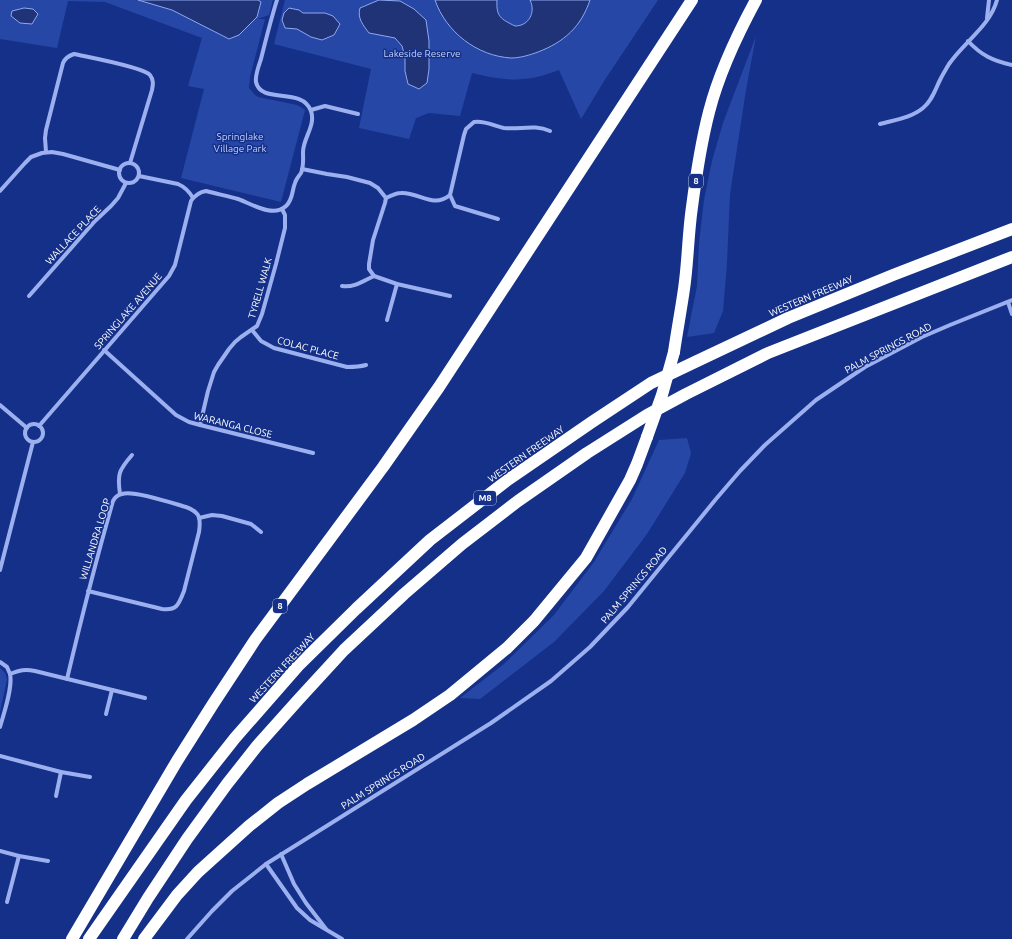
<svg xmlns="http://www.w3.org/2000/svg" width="1012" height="939" font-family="Ubuntu,sans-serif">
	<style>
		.green { fill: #2747a7 }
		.water { fill: #203376; stroke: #8ea8f2 }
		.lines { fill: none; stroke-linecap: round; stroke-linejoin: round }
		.street { stroke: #9cb0ef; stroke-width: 4 }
		.highway { stroke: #fff; stroke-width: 12 }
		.highway-bridge { stroke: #fff; stroke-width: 12 }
		.labels { text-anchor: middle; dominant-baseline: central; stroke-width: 3; stroke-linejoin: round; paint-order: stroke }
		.shield { fill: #153089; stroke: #b9c1dc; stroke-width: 1 }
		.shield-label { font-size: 9px; font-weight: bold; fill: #fff }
		.park-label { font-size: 10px; fill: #c2d0fb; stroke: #153089 }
		.street-label { font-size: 10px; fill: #fff; stroke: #153089 }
	</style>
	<rect width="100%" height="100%" fill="#153089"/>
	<g class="green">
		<polygon points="0,0 273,0 269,15 258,19 265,19 250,77 249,88 255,95 258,97 297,105 305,110 281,202 181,178 204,89 188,86 202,38 105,2 68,1 57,48 0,39"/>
		<path d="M285,0H658L606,78L581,119L559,70C526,83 505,81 472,73L460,116L429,113L416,118L409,139L359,128L371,69L274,44Z"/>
		<polygon points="756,36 746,90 730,194 727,263 723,311 714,333 687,337 697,286 699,243 704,200 712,161 723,123"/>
		<polygon points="687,438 691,453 685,473 647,534 604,591 554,642 480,699 460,698 504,664 554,615 594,562 632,499 659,440"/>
		<polygon points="0,668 5,673 7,679 0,712"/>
	</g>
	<g class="water">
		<polygon points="138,0 258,0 261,2 257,17 239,35 229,39 172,10"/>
		<path d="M379,0L400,1L414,9L426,20L429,41V69L427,83L419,89L408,84L405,71V57L402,46L395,38L369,33C363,25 357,18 360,8Z"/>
		<path d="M435,0H497C496,17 501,19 515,26C529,26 536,12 530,0H590C581,27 564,42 538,52C530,55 520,58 511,58C477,56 446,32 435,0Z"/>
		<polygon points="24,8 33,9 38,14 32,24 20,23 11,16 12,11"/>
		<polygon points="289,8 299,10 303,13 325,13 333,16 340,24 334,35 322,40 311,37 297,29 285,28 282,20 284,13"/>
	</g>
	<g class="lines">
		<g class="street">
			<polyline points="987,18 989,0"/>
			<path d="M968,41C981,55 993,61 1012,65"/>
			<polyline points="311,110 325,106 358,114"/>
			<path d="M880,124C894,120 911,118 923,108C932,101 935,90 940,80C943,74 946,69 949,64C964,42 990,26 997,0"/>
			<path d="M46,152L45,138L46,130L63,63C65,58 68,56 74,54C87,57 143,67 150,75C154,80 153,85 152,90L130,163"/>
			<circle cx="129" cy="173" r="10"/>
			<path d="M302,169L327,174L347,177L370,183L378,188L386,198C390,196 396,193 401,193C419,192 433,209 450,195L464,135L466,129L474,122C484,120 494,126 504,128C520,130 534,124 550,131"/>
			<path d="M139,176L178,184C185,187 189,191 193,198"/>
			<polyline points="0,191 25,163 31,157 42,153 52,152 63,154 120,170"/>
			<polyline points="450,195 455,206 498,219"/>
			<polyline points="386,198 385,203 373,240 369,264 369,269 374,276 397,284 450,296"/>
			<path d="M342,286C354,288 363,281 374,276"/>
			<polyline points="29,296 95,221 111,206 118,198 126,183"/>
			<polyline points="1008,302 1012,314"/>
			<polyline points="387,320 397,284"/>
			<path d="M252,330L261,341L274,348L347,367C354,367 359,367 366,365"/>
			<polyline points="104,350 176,415 189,422 200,425 313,453"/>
			<polyline points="0,405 27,428"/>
			<circle cx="34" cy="433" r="9"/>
			<polyline points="200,425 208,391 214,372 218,365 229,349 235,342 241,337 257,326 262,314 276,264 285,228 285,215 282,209"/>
			<path d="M39,426L169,276L175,265L191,201C195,195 199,192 206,191C217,194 228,196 238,199C252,204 273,218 286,206C293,200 292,190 295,183C296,179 299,176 301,173C304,166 303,159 303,152C303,138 316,126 311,111C302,86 261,105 256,82C255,75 259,65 261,59C266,39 271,19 277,0"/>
			<path d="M120,494C117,474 119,470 132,455"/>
			<polyline points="199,518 212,515 222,516 251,524 261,532"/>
			<polyline points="0,570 33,442"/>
			<path d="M0,662L7,667L10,674C20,670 25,669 35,671L145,698"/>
			<path d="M67,679C81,620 96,560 113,501C115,497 117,495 122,494C133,490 172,503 186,507C200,512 201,518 199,532L184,591C179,604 177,611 162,609L88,591"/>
			<polyline points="106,714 112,690"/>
			<path d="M0,727C4,713 13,687 10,674"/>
			<polyline points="0,756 61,772 90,777"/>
			<polyline points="56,796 61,772"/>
			<polyline points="0,851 19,856 48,861"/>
			<polyline points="281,854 294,884 306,903 326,929"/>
			<polyline points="266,864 297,908 310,920 342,939"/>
			<polyline points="7,902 19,856"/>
			<polyline points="187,939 212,911 232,891 266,864 491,723 551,681 590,647 628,607 716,499 740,471 765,445 816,400 865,367 922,337 950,325 1012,300"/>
		</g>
		<g class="highway">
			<path d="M674,352C677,331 681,310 684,289C688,262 688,234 692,207C696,176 701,143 709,112C719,73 737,35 756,0"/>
			<polyline points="72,939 177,761 213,704 255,640 383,467 439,387 692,0"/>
			<polyline points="89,939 186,800 235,738 298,666 356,609 430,540 509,479 592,422 651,383 695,362 788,318 893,275 1012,229"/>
			<polyline points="123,939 148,898 187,839 227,784 257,746 299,699 344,650 404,594 462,544 518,501 587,453 647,415 686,394 768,353 1012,257"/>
			<polyline points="144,939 177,895 198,872 249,826 278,803 307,784 413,720 450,695 507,648 534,621 586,558 630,480 637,464 647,437"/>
		</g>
		<polyline class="highway-bridge" points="647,437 662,395 674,352"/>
	</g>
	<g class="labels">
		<g class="shield">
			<rect x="689" y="174" width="14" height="14" rx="3"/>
			<rect x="474" y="491" width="22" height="14" rx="3"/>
			<rect x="273" y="599" width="14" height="14" rx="3"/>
		</g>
		<g class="shield-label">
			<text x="696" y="181">8</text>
			<text x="485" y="498">M8</text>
			<text x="280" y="606">8</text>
		</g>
		<g class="park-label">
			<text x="422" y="53">Lakeside Reserve</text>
			<text x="240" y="136">Springlake<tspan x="240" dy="12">Village Park</tspan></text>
		</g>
		<g class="street-label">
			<text transform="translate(73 235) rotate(-47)">WALLACE PLACE</text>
			<text transform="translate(260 288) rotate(-74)">TYRELL WALK</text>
			<text transform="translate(811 296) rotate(-23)">WESTERN FREEWAY</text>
			<text transform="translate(128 311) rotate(-49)">SPRINGLAKE AVENUE</text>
			<text transform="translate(308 348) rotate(15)">COLAC PLACE</text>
			<text transform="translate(888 348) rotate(-28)">PALM SPRINGS ROAD</text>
			<text transform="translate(233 425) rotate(14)">WARANGA CLOSE</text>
			<text transform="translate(526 454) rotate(-35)">WESTERN FREEWAY</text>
			<text transform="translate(95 539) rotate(-73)">WILLANDRA LOOP</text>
			<text transform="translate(634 585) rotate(-50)">PALM SPRINGS ROAD</text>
			<text transform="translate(282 668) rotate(-47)">WESTERN FREEWAY</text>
			<text transform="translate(383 781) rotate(-32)">PALM SPRINGS ROAD</text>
		</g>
	</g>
</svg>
